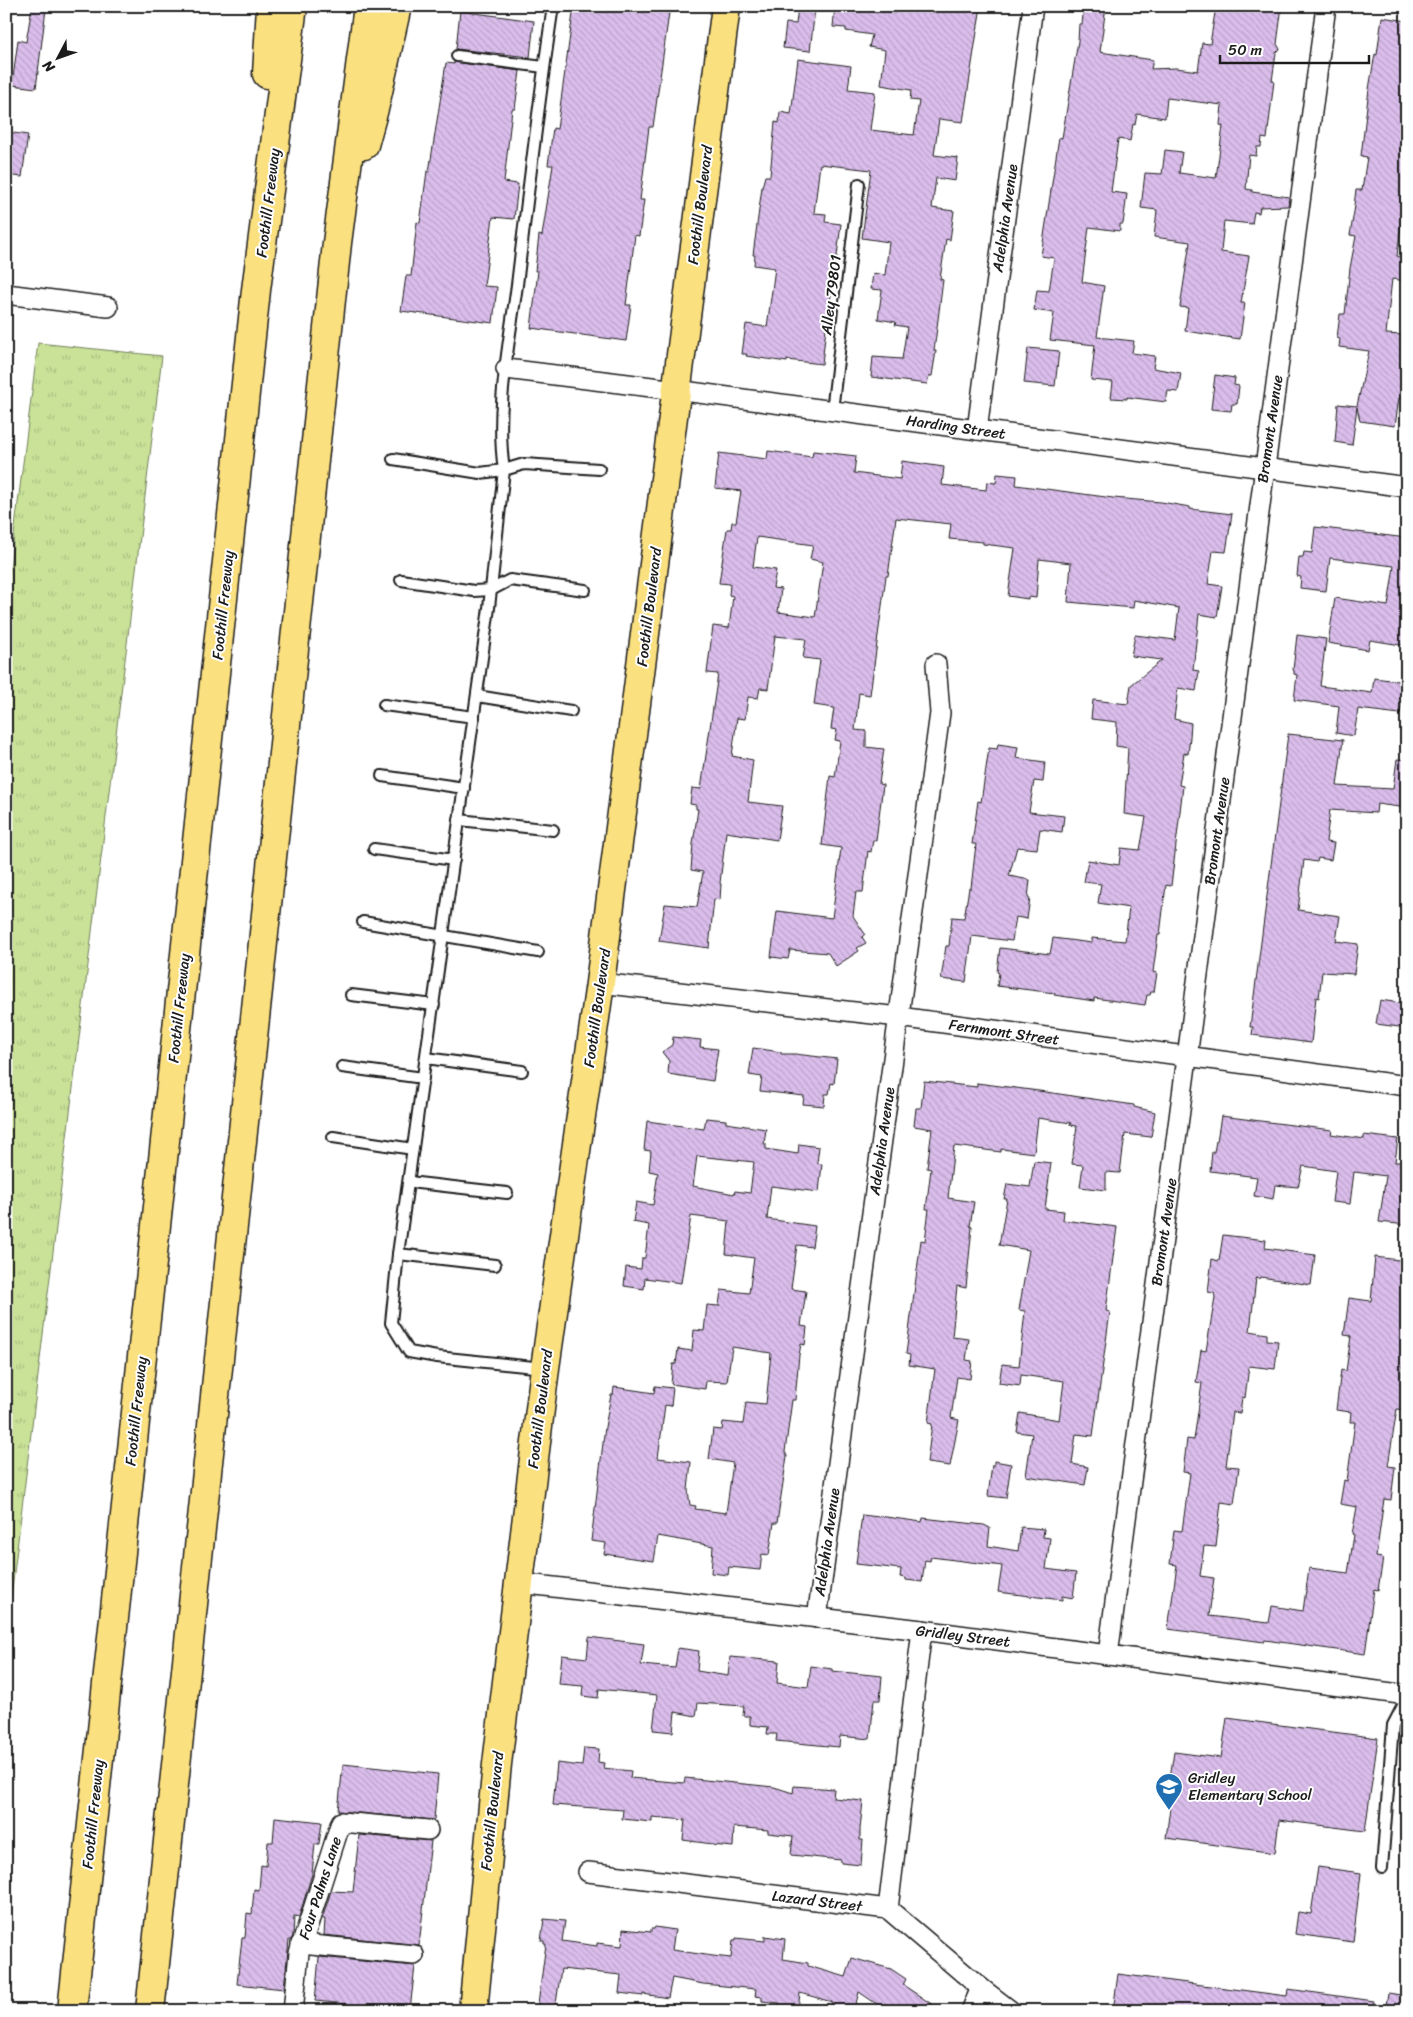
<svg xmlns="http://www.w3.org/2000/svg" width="1413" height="2017" font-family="Sriracha,sans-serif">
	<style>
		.grass { fill: url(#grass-tufts); stroke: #727f5a }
		.building { fill: url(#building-back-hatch); stroke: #1c1c1c; fill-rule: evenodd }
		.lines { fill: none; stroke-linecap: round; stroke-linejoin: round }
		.service-casing { stroke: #1c1c1c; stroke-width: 14 }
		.minor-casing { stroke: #1c1c1c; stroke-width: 22 }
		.primary-casing { stroke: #1c1c1c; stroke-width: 31 }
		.motorway-casing { stroke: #1c1c1c; stroke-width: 31 }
		.service { stroke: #fff; stroke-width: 10 }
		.minor { stroke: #fff; stroke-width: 19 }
		.primary { stroke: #fbe080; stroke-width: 28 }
		.motorway { stroke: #fbe080; stroke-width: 28 }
		.labels { text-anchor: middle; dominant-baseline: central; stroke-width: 4; stroke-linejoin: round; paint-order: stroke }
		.street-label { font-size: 15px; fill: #1c1c1c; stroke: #fff }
		.poi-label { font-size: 15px; fill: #1c1c1c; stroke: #fff; text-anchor: start }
	</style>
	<defs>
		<pattern id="grass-tufts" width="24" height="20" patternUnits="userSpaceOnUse" patternTransform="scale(1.25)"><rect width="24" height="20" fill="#c9e298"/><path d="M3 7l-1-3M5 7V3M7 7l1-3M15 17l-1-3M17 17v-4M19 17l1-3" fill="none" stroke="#acc182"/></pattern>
		<pattern id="building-back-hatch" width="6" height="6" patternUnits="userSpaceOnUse" patternTransform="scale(1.25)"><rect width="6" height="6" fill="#dabdeb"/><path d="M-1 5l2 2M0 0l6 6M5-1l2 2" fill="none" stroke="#baa2c9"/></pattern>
	</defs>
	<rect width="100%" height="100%" fill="#fff"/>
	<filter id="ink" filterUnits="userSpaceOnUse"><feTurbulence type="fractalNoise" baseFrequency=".02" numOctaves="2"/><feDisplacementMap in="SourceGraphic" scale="10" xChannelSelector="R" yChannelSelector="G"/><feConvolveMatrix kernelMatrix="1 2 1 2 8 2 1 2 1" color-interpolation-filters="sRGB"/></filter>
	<g filter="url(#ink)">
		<polygon class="grass" points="38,343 162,356 6,1639 6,599"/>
		<g class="building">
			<polygon points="574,6 670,6 653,127 649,127 640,200 644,200 639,236 635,235 626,305 631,305 626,341 531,328 538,271 535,271 539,235 542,236 553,165 548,165 553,128 557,129"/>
			<polygon points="835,6 849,6 896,13 896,6 981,6 963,122 939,119 934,155 958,158 955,181 936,178 932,208 954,211 950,240 946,239 940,279 943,280 934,351 936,351 932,376 929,376 927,384 871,377 873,357 902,359 907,327 895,325 896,322 878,319 882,290 871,289 873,273 885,275 889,242 862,238 871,170 820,164 814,213 826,214 825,222 841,224 835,272 830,301 829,301 822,364 787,360 787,362 746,356 747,354 742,354 746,324 767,327 775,268 754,265 755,255 753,255 762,187 765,176 770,176 775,122 779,123 780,112 791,114 798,59 851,66 848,89 875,92 870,130 914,135 919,101 910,100 911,90 881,85 885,50 869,47 872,35 846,31 846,28 833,27"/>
			<polygon points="1084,6 1106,6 1100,52 1153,60 1151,69 1176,68 1198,71 1202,43 1210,44 1216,6 1282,6 1277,44 1280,49 1276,53 1272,81 1274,81 1267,139 1262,138 1261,147 1257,147 1256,156 1249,155 1246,189 1252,190 1252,192 1289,197 1288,206 1260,207 1259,213 1254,212 1252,224 1224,221 1221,252 1249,256 1241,303 1245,303 1240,339 1185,331 1188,308 1180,307 1190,242 1154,237 1157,210 1141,208 1145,173 1162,174 1165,150 1182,152 1179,173 1216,178 1223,126 1220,125 1222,105 1167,98 1165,118 1137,114 1135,125 1133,124 1130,141 1118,139 1111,192 1127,194 1123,224 1120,224 1120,231 1089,227 1082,282 1104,286 1097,337 1134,341 1132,353 1155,356 1153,368 1181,373 1178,392 1168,391 1166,402 1127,397 1127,399 1111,398 1113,382 1091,380 1095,345 1050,340 1054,313 1034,310 1037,290 1049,291 1054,258 1041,256 1059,137 1062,138 1078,41 1079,24 1082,24"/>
			<polygon points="32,7 46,9 36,88 12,85 18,40 26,42"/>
			<polygon points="798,7 815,9 810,51 783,48 786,23 796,24"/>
			<polygon points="460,11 534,21 530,57 456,49"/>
			<polygon points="1382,17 1407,21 1407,225 1401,224 1397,256 1407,258 1407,281 1392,279 1386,334 1403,335 1402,341 1407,347 1407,399 1399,398 1395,426 1360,421 1357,407 1352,445 1335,442 1338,404 1357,406 1369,351 1339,347 1340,339 1337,338 1340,314 1345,314 1350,268 1356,236 1350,235 1355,206 1354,205 1356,190 1362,190 1367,157 1361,156 1369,89 1375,54 1377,55"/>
			<polygon points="454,62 520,71 515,109 512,109 504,182 518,184 514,219 493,217 484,286 497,287 493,323 401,311 406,276 411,276 417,222 420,223 427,171 429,172 446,63 454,64"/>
			<polygon points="6,132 28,135 22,177 6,175"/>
			<polygon points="1028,348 1059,351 1055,386 1024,383"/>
			<polygon points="1215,375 1235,378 1234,385 1239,386 1237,404 1232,404 1231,411 1211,409"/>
			<path d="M768,451L812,457L813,451L856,456L854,473L900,479L902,461L944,467L942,485L986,490L987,482L996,483L997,474L1017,476L1016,485L1113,498L1161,502L1190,507V509L1232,514L1226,552L1213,551L1208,584L1222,586L1217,617L1199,614L1193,670L1199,671L1196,691L1178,688L1174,719L1191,723L1190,737L1188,754L1184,753L1179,785L1183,786L1179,820L1171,886L1166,885L1160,935H1158L1153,972L1157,973L1154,992H1151L1150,995H1147L1145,1005L1094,998V1001L1054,995L1055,993L997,986L999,973L997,972L1000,948L1050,954L1053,938L1092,943V938L1125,941L1129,908L1098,903L1101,884L1084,882L1088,860L1119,865L1121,848L1140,850L1146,817L1124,814L1128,748L1116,746L1117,722L1091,719L1093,700L1128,704L1131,685L1162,660L1131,656L1135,635L1175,640L1179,608L1134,600L1133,608L1068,602L1071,563L1039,559L1036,598L1028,597V599L1008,596L1015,548L983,544V542L949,539L951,524L896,518L888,576H886L870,695L859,693L855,730L866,731V747L884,749L879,784L883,785L876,840H873L871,852L868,851L863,892H856L853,916L865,934L862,937L866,943L857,948L859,951L836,966L828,953L790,950L788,959L771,957L777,911L832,918L841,848L822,845L830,776L835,777L840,741L835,740L837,730L831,729L834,708L814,705L820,660L803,658L806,639L775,636L768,689L760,688L758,698L748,697L745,719L737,718L732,756L753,760L748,802L782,806L777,840L726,832L720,883L721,884L720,900L714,899L709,948L659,941L665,904L697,907L703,872L691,870L693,844L698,809H696V805L690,804L692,788L701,789L718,674L707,673L713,626L729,628L733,596L729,595L730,584L719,583L727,529H731L732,522H736L741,491L715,488L719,453L767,459ZM757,537L813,545L810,559L823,562L815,617L778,612L781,589L773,588L776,570L753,567Z"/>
			<polygon points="1315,527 1407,538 1407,646 1370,640 1368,650 1328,643 1335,598 1388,606 1394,566 1330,558 1326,591 1300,588 1301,577 1297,576 1299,557 1303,557 1304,552 1312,553"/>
			<polygon points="1297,635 1326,639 1320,686 1372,693 1374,678 1406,682 1400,714 1358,709 1354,736 1336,733 1339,706 1294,700 1297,675 1294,674 1294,670 1293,670"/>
			<polygon points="1288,734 1343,740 1337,786 1393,789 1397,759 1407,760 1407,808 1377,804 1376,813 1330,810 1326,842 1334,843 1331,860 1318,858 1317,862 1304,860 1298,910 1340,916 1336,941 1358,944 1354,974 1322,972 1319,998 1316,997 1311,1043 1252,1035 1253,1027 1250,1027"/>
			<polygon points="998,744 1018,747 1016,758 1045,762 1043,782 1034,781 1029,812 1064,816 1062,832 1040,829 1037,849 1017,847 1009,876 1030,880 1028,898 1030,898 1027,919 1016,917 1012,941 972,936 966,982 941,979 946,946 949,946 952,917 964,918 969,888 971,888 976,844 972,844 978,801 981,802 989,748 997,749"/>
			<polygon points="1380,1000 1407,1004 1407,1028 1376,1024"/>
			<polygon points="673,1037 701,1040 700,1047 718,1049 713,1081 668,1074 669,1061 662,1052 672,1045"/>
			<polygon points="753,1048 781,1052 781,1054 795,1054 837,1059 834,1084 831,1083 829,1094 825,1094 824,1106 803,1104 804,1096 760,1091 762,1077 749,1075"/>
			<polygon points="924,1081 977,1087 977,1083 1039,1091 1134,1105 1134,1107 1155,1112 1151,1137 1125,1134 1120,1173 1106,1172 1106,1190 1080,1187 1083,1165 1072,1164 1077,1126 1070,1125 1071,1123 1038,1118 1034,1153 1001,1149 1001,1152 954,1146 948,1198 974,1202 970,1226 972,1227 966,1288 957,1286 952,1337 969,1339 966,1360 972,1361 970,1379 957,1377 951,1418 959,1420 950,1466 927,1463 932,1424 928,1423 935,1369 909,1365 910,1355 906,1354 921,1240 925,1241 929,1209 926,1209 931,1169 927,1168 932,1129 914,1126 916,1108 921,1108"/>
			<polygon points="1221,1116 1332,1130 1331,1134 1364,1139 1364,1135 1398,1139 1395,1162 1407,1162 1407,1225 1379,1222 1386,1176 1354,1172 1350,1204 1332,1202 1336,1171 1303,1166 1298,1187 1275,1185 1273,1199 1254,1196 1257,1177 1210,1171 1212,1152 1214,1152 1216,1141 1217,1141"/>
			<path d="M706,1118L726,1120V1123L766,1129L764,1144H766V1149L798,1154L799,1144L819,1147L817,1163L822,1164L819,1192L771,1186L767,1219L815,1226L812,1247L797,1245L791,1289L806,1291L801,1326L807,1327L805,1345L801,1344L799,1355L795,1400H792L785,1452L787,1456L777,1523H774L769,1555L762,1554L760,1570L729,1567L728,1575L711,1573L713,1546L658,1536L654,1561L604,1554L606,1543L591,1541L605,1427L611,1395H613L614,1387L654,1393L655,1386L673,1388L671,1406L665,1405L658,1458L691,1462L688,1490L690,1505L696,1506L695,1509L726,1513L733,1463L709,1459L713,1429L722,1430L723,1422L743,1424L746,1402L766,1404L771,1353L732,1347L727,1382L706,1381L705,1389L671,1384L673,1364H676L678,1349L692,1351L694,1330L704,1331L707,1305L719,1306L721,1290L749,1293L754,1258L726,1254L729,1221L691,1216L681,1283L645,1278L644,1289L624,1286L626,1267L641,1269L642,1258H645L649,1225L633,1222L636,1202L653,1205L658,1173L649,1171L651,1151L644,1150L647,1121L704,1129ZM697,1156L754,1162L750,1193L735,1191L734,1194L693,1186Z"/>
			<polygon points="1034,1161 1051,1163 1045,1209 1064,1211 1063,1220 1117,1227 1106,1311 1110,1312 1093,1436 1076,1434 1072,1464 1088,1467 1085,1485 1026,1476 1032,1434 1017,1432 1020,1413 1059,1420 1064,1381 1021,1375 1020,1386 999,1383 1002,1364 1019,1366 1025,1311 1019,1310 1029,1250 999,1245 1007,1199 1004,1199 1007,1184 1030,1187"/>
			<polygon points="1223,1235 1266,1240 1265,1248 1315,1255 1311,1285 1261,1277 1260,1279 1256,1278 1250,1331 1267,1334 1267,1340 1278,1341 1275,1369 1249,1366 1245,1398 1242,1397 1240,1413 1233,1412 1226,1466 1239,1467 1234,1504 1221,1502 1216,1547 1204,1546 1200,1576 1214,1578 1209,1616 1269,1623 1272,1606 1303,1611 1309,1568 1348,1573 1354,1535 1352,1534 1357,1507 1340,1504 1344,1480 1347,1481 1355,1422 1350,1422 1351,1412 1336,1410 1341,1370 1346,1371 1351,1336 1344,1335 1349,1298 1371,1301 1375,1257 1407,1261 1407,1339 1401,1376 1407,1377 1407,1391 1405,1410 1397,1409 1388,1466 1395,1467 1391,1500 1384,1499 1376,1557 1383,1558 1378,1590 1374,1589 1365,1654 1265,1640 1264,1642 1168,1629 1177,1565 1170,1564 1174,1530 1182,1531 1190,1473 1183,1472 1187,1439 1194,1440 1202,1383 1196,1382 1201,1350 1206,1351 1215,1297 1214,1293 1208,1292 1212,1259 1219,1261"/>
			<polygon points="994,1461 1011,1464 1006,1498 988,1496 992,1465 994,1465"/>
			<polygon points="862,1515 879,1517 879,1516 922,1522 923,1518 984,1525 990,1528 988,1546 1018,1551 1021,1527 1044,1529 1043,1537 1050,1538 1046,1569 1076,1573 1073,1598 1062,1596 1062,1600 998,1592 1002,1566 931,1557 930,1561 925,1560 922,1582 906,1580 906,1578 900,1577 901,1569 856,1564"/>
			<polygon points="589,1637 644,1644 641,1665 675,1668 678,1648 699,1651 697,1671 728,1676 730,1657 779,1661 777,1683 808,1687 811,1666 832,1669 832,1671 882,1676 880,1700 874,1700 870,1739 840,1736 839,1747 776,1741 777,1734 767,1734 768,1727 750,1725 750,1716 743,1716 744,1706 698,1703 696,1716 675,1712 673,1732 653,1730 657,1695 599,1689 598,1698 582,1696 583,1686 559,1684 562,1655 587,1658"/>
			<polygon points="1227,1718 1378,1738 1365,1831 1279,1820 1275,1853 1166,1838 1173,1785 1169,1784 1174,1752 1221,1758"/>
			<polygon points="584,1748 599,1749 598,1762 604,1763 603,1768 631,1771 630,1778 684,1783 685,1778 774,1787 793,1793 794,1786 834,1789 833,1798 863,1801 860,1829 860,1840 863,1840 861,1865 841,1863 841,1860 791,1855 793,1836 768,1833 768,1830 734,1827 733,1847 712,1845 712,1844 683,1840 685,1820 652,1817 652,1822 622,1819 623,1810 553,1805 557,1763 582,1766"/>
			<polygon points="343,1764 438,1774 434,1820 338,1811"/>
			<polygon points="275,1817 322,1822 319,1844 315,1844 312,1874 299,1917 294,1916 293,1936 291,1940 289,1940 284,1989 237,1984 242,1938 245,1938 247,1913 252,1914 254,1889 259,1890 261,1865 266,1866 268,1842 273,1842"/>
			<polygon points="359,1835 431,1841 419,1945 324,1935 325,1919 322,1919 331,1891 353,1892"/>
			<polygon points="1318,1867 1361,1873 1353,1942 1295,1934 1298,1912 1311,1914"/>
			<polygon points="544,1919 565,1921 562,1941 597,1946 597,1943 622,1946 623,1929 651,1932 651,1929 654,1929 655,1927 675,1930 672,1950 713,1956 731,1958 733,1940 736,1940 736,1938 765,1941 765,1936 785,1939 783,1959 808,1963 808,1966 846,1977 852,1958 891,1969 906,1979 903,1985 942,2011 887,2011 859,1992 854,2011 830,2011 832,2002 800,1993 798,2010 779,2008 779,2003 762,2001 762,1997 755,1996 756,1989 703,1984 672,1978 668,1998 643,1994 643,1996 619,1993 621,1975 561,1969 555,2011 537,2011 546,1944 544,1944 544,1941 541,1941"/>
			<polygon points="319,1957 415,1966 410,2010 315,2001"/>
			<polygon points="1118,1974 1287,1996 1288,1989 1374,2001 1373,2011 1113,2011"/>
			<polygon points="1388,1993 1407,1996 1407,2011 1385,2011"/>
		</g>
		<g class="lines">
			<defs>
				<g id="service">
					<polyline points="457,56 544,67"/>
					<polyline points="832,411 859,184"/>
					<path d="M393,459L480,473L504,470C495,410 509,345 517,285C528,192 539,99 553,6"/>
					<polyline points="401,580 474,591 491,590 510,580 585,590"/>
					<polyline points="477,696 571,711"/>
					<polyline points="384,705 474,717"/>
					<polyline points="382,776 464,788"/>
					<polyline points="459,820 553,830"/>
					<polyline points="374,849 454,860"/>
					<polyline points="363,922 538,952"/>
					<polyline points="351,995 434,1005"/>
					<polyline points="426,1058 522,1071"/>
					<polyline points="342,1067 423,1078"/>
					<polyline points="333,1137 413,1149"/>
					<polyline points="409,1182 507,1193"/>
					<polyline points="398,1254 495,1265"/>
					<polyline points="544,1368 437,1357 409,1352 391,1323 398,1254 489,608 504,470 524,464 599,469"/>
					<polyline points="1382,1868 1393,1725 1407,1698"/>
				</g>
				<g id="minor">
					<polyline points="6,294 108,307"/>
					<polyline points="506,369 676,390 1407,487"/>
					<polyline points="977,430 1033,6"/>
					<polyline points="600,983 899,1017 1407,1086"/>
					<polyline points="519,1583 922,1630 1407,1695"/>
					<polyline points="817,1618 940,713 936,664"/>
					<polyline points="1108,1655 1326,6"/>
					<polyline points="588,1872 888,1909 981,1988 1011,2011"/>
					<polyline points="888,1909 922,1630"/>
					<polyline points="301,1944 414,1955"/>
					<polyline points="293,2011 299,1953 341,1822 428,1830"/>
					<polyline points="971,2011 981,1988"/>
				</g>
				<polyline id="primary" points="473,2011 497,1764 545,1368 600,983 726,6"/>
				<g id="motorway">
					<polyline points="267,74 271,6"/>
					<polyline points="364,145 375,105 397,6"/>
					<polyline points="72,2011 256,290 293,6"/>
					<polyline points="150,2011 337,243 368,6"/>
				</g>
			</defs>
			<use href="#service" class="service-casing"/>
			<use href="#minor" class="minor-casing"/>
			<use href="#primary" class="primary-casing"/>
			<use href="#motorway" class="motorway-casing"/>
			<use href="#service" class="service"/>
			<use href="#minor" class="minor"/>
			<use href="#primary" class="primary"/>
			<use href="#motorway" class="motorway"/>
		</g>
	</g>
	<defs>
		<symbol id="school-pin" viewBox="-11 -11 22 30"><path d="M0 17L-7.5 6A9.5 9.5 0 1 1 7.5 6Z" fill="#1f6fb2" stroke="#fff"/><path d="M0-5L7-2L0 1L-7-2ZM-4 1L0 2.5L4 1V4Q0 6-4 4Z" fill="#fff"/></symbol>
	</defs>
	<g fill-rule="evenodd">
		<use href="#school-pin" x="1153" y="1771" width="32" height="43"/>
	</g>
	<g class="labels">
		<g class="street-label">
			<text transform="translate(268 203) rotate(-83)">Foothill Freeway</text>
			<text transform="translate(700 205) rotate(-83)">Foothill Boulevard</text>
			<text transform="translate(1005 218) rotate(-82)">Adelphia Avenue</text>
			<text transform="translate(831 295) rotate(-83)">Alley 79801</text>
			<text transform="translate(956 427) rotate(8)">Harding Street</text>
			<text transform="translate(1270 429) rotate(-82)">Bromont Avenue</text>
			<text transform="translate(223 605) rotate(-84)">Foothill Freeway</text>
			<text transform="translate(649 607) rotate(-83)">Foothill Boulevard</text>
			<text transform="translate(1217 831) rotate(-82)">Bromont Avenue</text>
			<text transform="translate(179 1008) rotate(-84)">Foothill Freeway</text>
			<text transform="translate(597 1008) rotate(-82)">Foothill Boulevard</text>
			<text transform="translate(1004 1032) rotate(8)">Fernmont Street</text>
			<text transform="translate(882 1141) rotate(-82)">Adelphia Avenue</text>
			<text transform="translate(1164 1232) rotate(-82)">Bromont Avenue</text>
			<text transform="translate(540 1409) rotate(-83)">Foothill Boulevard</text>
			<text transform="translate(136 1411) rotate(-84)">Foothill Freeway</text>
			<text transform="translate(827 1542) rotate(-82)">Adelphia Avenue</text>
			<text transform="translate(963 1636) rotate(7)">Gridley Street</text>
			<text transform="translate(492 1811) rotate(-84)">Foothill Boulevard</text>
			<text transform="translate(93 1814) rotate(-84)">Foothill Freeway</text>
			<text transform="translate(320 1888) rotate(-72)">Four Palms Lane</text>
			<text transform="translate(817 1901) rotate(7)">Lazard Street</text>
		</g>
		<g class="poi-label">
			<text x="1188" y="1778">Gridley<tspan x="1188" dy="17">Elementary School</tspan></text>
		</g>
	</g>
	<rect width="1413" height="2017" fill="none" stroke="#fff" stroke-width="25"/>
	<rect x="12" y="12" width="1388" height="1992" fill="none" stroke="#1c1c1c" stroke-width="2" filter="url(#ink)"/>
	<g transform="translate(58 58) rotate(229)" stroke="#ffffff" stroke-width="4" paint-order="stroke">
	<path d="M0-4L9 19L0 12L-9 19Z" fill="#1c1c1c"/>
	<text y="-8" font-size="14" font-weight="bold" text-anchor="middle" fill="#1c1c1c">N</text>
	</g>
	<path d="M1220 55v8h149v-8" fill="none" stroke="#1c1c1c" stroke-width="2.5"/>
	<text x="1228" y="55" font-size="15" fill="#1c1c1c" stroke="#ffffff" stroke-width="4" paint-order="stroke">50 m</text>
</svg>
